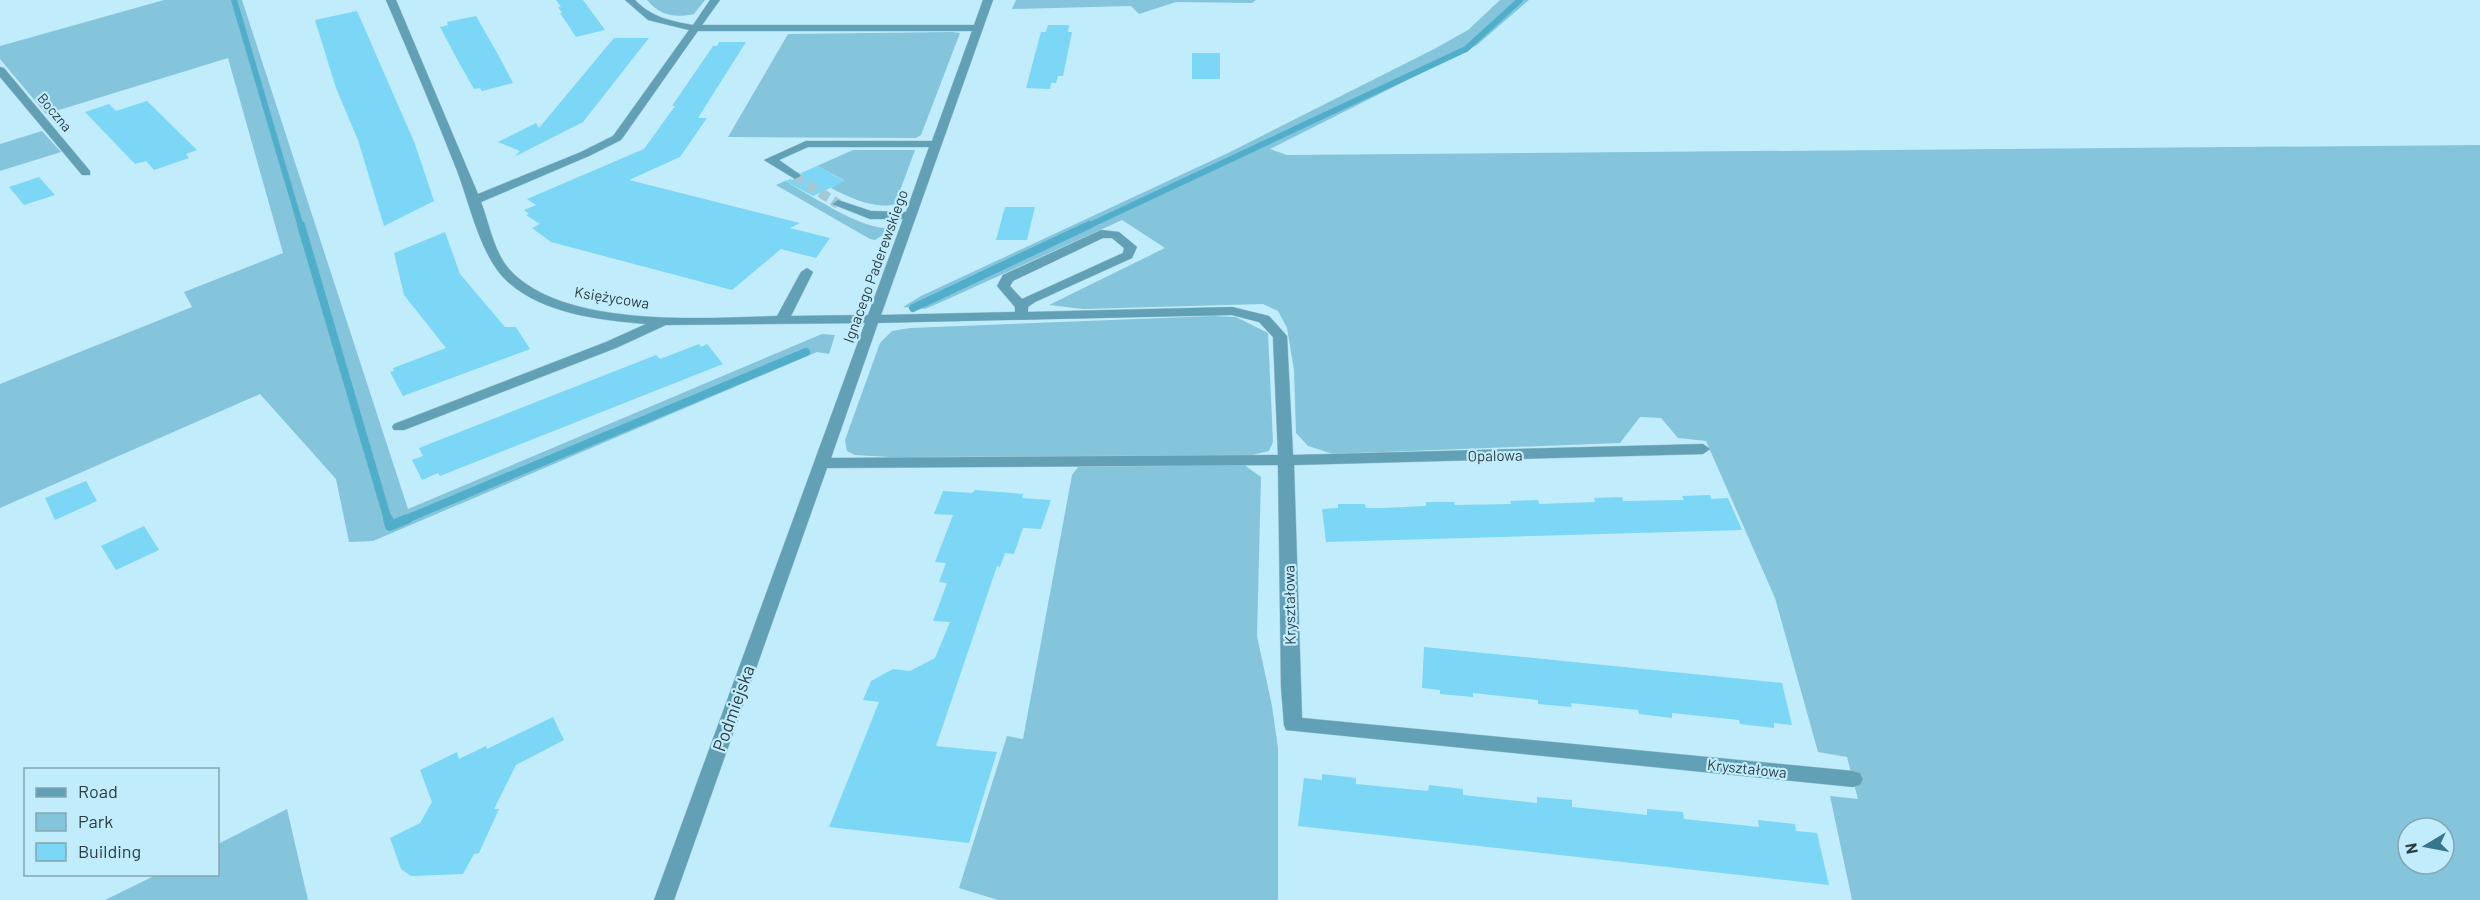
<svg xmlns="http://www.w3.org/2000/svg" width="2480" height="900" font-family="Barlow,sans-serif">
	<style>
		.green { fill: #84c5db; fill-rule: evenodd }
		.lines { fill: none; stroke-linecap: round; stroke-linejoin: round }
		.stream-far2 { stroke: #51aecb; stroke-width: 6 }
		.stream-far1 { stroke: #51aecb; stroke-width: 8 }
		.stream { stroke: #51aecb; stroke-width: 10 }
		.building { fill: #7bd7f5 }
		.minor-tunnel { stroke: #a3c9d6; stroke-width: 10; stroke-dasharray: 10 5; stroke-linecap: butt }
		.minor-casing { stroke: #a3c9d6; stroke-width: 1 }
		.minor { fill: #62a0b5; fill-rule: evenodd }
		.labels { text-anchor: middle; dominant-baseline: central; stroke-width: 4.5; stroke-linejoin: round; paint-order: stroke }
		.far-street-label { font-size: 14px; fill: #2c3d43; stroke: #c1ecfb }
		.street-label { font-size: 15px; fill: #2c3d43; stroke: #c1ecfb }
		.near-street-label { font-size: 18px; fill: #2c3d43; stroke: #c1ecfb }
	</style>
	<rect width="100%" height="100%" fill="#c1ecfb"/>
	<g class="green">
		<polygon points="164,0 242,0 408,509 822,334 835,335 829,354 817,352 373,541 349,542 336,479 260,394 0,508 0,384 192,307 184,292 283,253 228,58 46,114 0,59 0,46"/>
		<path d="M647,0H705L694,14C676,18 660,16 647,0Z"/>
		<polygon points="1016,0 1256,0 1252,3 1176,2 1139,14 1131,6 1012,9"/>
		<path d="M1500,0H1529L1477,45L1270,149L1287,155L2480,145V900H1852L1830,796L1858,799L1847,757L1818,752L1775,598L1706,441L1678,438L1661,418L1640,417L1620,443L1333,454L1308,446L1296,433L1294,370L1287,328L1278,311L1263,304L1083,309L1049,305L1165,248L1122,220L939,303L925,309L903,307L921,296L1228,153L1436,48L1468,30ZM2408,828H2444V864H2408Z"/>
		<polygon points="952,32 960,33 921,135 916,138 728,137 788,34"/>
		<polygon points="42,131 61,152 0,171 0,144"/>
		<path d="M853,150H915L895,204C875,210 848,197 831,188L844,180L817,166Z"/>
		<path d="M785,181C810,195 858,227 885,228L883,235L875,240L870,239L776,185Z"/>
		<polygon points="1213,316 1236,317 1268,333 1273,442 1269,451 1248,456 889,457 855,455 847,451 845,440 880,343 892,331 910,328"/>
		<polygon points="1243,464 1261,477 1257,636 1272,706 1278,748 1278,900 998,900 959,888 1007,736 1023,739 1072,475 1078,467"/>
		<polygon points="287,809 308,900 105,900 156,875 218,874 218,844"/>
	</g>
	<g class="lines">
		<g class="stream-far2">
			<polyline points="234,0 301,227"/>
			<polyline points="1086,227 1466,49 1520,0"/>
		</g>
		<g class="stream-far1">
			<polyline points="301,225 388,520"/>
			<polyline points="913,308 1089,225"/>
			<polyline points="404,520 806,352"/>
		</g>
		<polyline class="stream" points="388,519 390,526 407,519"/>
	</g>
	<g class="building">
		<polygon points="556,0 583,0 605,30 576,37 560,13 562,13 558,7 561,7"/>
		<polygon points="357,11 415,144 434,201 384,226 358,140 336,88 315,20"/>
		<polygon points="476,16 500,58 513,83 482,91 480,88 474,89 458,61 440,27 448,25 447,22"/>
		<polygon points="1048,25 1069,25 1068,32 1072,32 1063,76 1058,76 1056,83 1051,83 1050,89 1026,88 1041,32 1046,32"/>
		<polygon points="614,38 649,38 583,122 514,157 520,151 498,142 536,123 539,128"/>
		<polygon points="719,42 746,42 698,118 707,118 680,157 629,180 800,223 790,228 830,238 816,258 781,249 732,290 551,242 532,228 540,224 526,215 529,214 524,210 536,205 527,199 644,149 675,106 672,106 713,46 717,46"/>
		<rect x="1192" y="53" width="28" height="26"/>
		<polygon points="147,101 197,150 186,154 189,158 154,170 146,161 135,164 85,112 109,104 116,111"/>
		<polygon points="817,166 845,181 813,196 785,181 790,179 796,181 803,176 801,173"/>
		<polygon points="39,177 55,195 24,205 9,187"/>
		<polygon points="1005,207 1035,207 1027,240 996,240"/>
		<polygon points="445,232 460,274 505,327 516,327 530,349 403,396 390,372 394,371 393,368 446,348 404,295 394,253"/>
		<polygon points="699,344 701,347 707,344 723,364 440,476 438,473 422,480 412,460 423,456 419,448 656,355 660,359"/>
		<polygon points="86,481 97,501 55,520 45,498"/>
		<polygon points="975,490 1023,494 1022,498 1051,500 1041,529 1023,528 1014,554 1005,553 1000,567 997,566 936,746 997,752 969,843 829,827 879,702 863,700 871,681 893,669 910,671 935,658 950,622 933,621 947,583 939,582 946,563 935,562 953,515 934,514 943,491 972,493"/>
		<polygon points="1710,495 1711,499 1728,498 1742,530 1326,542 1322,509 1338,508 1338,504 1365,504 1366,508 1383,508 1426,506 1426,502 1454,502 1455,505 1511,504 1510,501 1538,500 1539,504 1595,502 1594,498 1622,497 1623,501 1684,500 1682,496"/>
		<polygon points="144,526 159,550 116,570 101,546"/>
		<polygon points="1424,647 1782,683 1792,725 1774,723 1774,728 1740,724 1739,720 1672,713 1672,718 1639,714 1638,710 1571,703 1572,707 1538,704 1538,700 1473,693 1473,697 1440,694 1440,690 1422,688"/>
		<polygon points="553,717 564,740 516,765 494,809 499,809 479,853 474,854 463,874 411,876 401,869 390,838 420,823 432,802 420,770 457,752 459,759 486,746 487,749"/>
		<polygon points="1322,774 1356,778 1356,784 1428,791 1429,785 1463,789 1463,795 1518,801 1537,803 1537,797 1572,800 1572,807 1610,811 1647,815 1647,809 1683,812 1684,819 1759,827 1758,820 1795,824 1796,831 1817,833 1829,885 1298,826 1304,778 1322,780"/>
	</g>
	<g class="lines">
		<polyline class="minor-tunnel" points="795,176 838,204"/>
		<defs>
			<g id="minor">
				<path d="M386,0H396L478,194L581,152L613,136L689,30L648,20L625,0H635C651,17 670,21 693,25L710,0H720L702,25H974L983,0H993L881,315L1015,312V307L997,286L1003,275L1101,230L1119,232L1137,247L1132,258L1035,302L1028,307V312L1232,307L1269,316L1287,336L1293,455L1703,444L1710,449L1703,454L1294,465L1302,718L1853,771L1860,773L1863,779L1860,785L1853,787L1286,730L1284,725L1281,687L1278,465L827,468L674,900H654L865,323L666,325L616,348L404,430H394L392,427L394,424L606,342L646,324C600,320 545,314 509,283C480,258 470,203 456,168C434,112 410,56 386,0ZM698,31H972L932,141H806L764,160L795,179L801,176L799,174L779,160L808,147H929L906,212L871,211L838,200L832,204L870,219H903L868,315L791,316L813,272L807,268L801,272L777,316C704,318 563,329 509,269C494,252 489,223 481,202L589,156L621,140ZM1103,238H1112L1124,248L1123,253L1022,299L1010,286L1013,281ZM1232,315L1259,322L1273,337L1278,455L831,458L878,323Z"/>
				<polygon points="0,67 4,68 90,171 90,175 82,175 0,77"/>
			</g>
		</defs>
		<use href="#minor" class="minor-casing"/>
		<use href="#minor" class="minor"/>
	</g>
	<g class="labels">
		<g class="far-street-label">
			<text transform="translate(55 112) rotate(50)">Boczna</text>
		</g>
		<g class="street-label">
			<text transform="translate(875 266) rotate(-70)">Ignacego Paderewskiego</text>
			<text transform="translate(612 297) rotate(9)">Księżycowa</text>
			<text transform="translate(1495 455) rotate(-1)">Opalowa</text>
			<text transform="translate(1289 605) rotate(-91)">Kryształowa</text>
			<text transform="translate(1747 768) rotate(6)">Kryształowa</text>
		</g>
		<g class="near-street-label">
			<text transform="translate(733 708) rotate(-70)">Podmiejska</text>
		</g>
	</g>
	<rect x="24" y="768" width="195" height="108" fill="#c1ecfb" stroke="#85a6b1" stroke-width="1.5"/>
	<rect x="36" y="788" width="30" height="9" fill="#62a0b5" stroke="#85a6b1" stroke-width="1.5"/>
	<text x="78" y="798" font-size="18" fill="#2c3d43">Road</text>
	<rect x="36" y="813" width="30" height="18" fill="#84c5db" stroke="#85a6b1" stroke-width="1.5"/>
	<text x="78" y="828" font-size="18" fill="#2c3d43">Park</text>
	<rect x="36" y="843" width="30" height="18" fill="#7bd7f5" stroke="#85a6b1" stroke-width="1.5"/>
	<text x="78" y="858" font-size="18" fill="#2c3d43">Building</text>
	<g transform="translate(2426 846) rotate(260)"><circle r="28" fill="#c1ecfb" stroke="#85a6b1" stroke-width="1.5"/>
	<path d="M0-4.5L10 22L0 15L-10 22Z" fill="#38778b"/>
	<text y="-9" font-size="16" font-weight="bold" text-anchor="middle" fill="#2c3d43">N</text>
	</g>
</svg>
